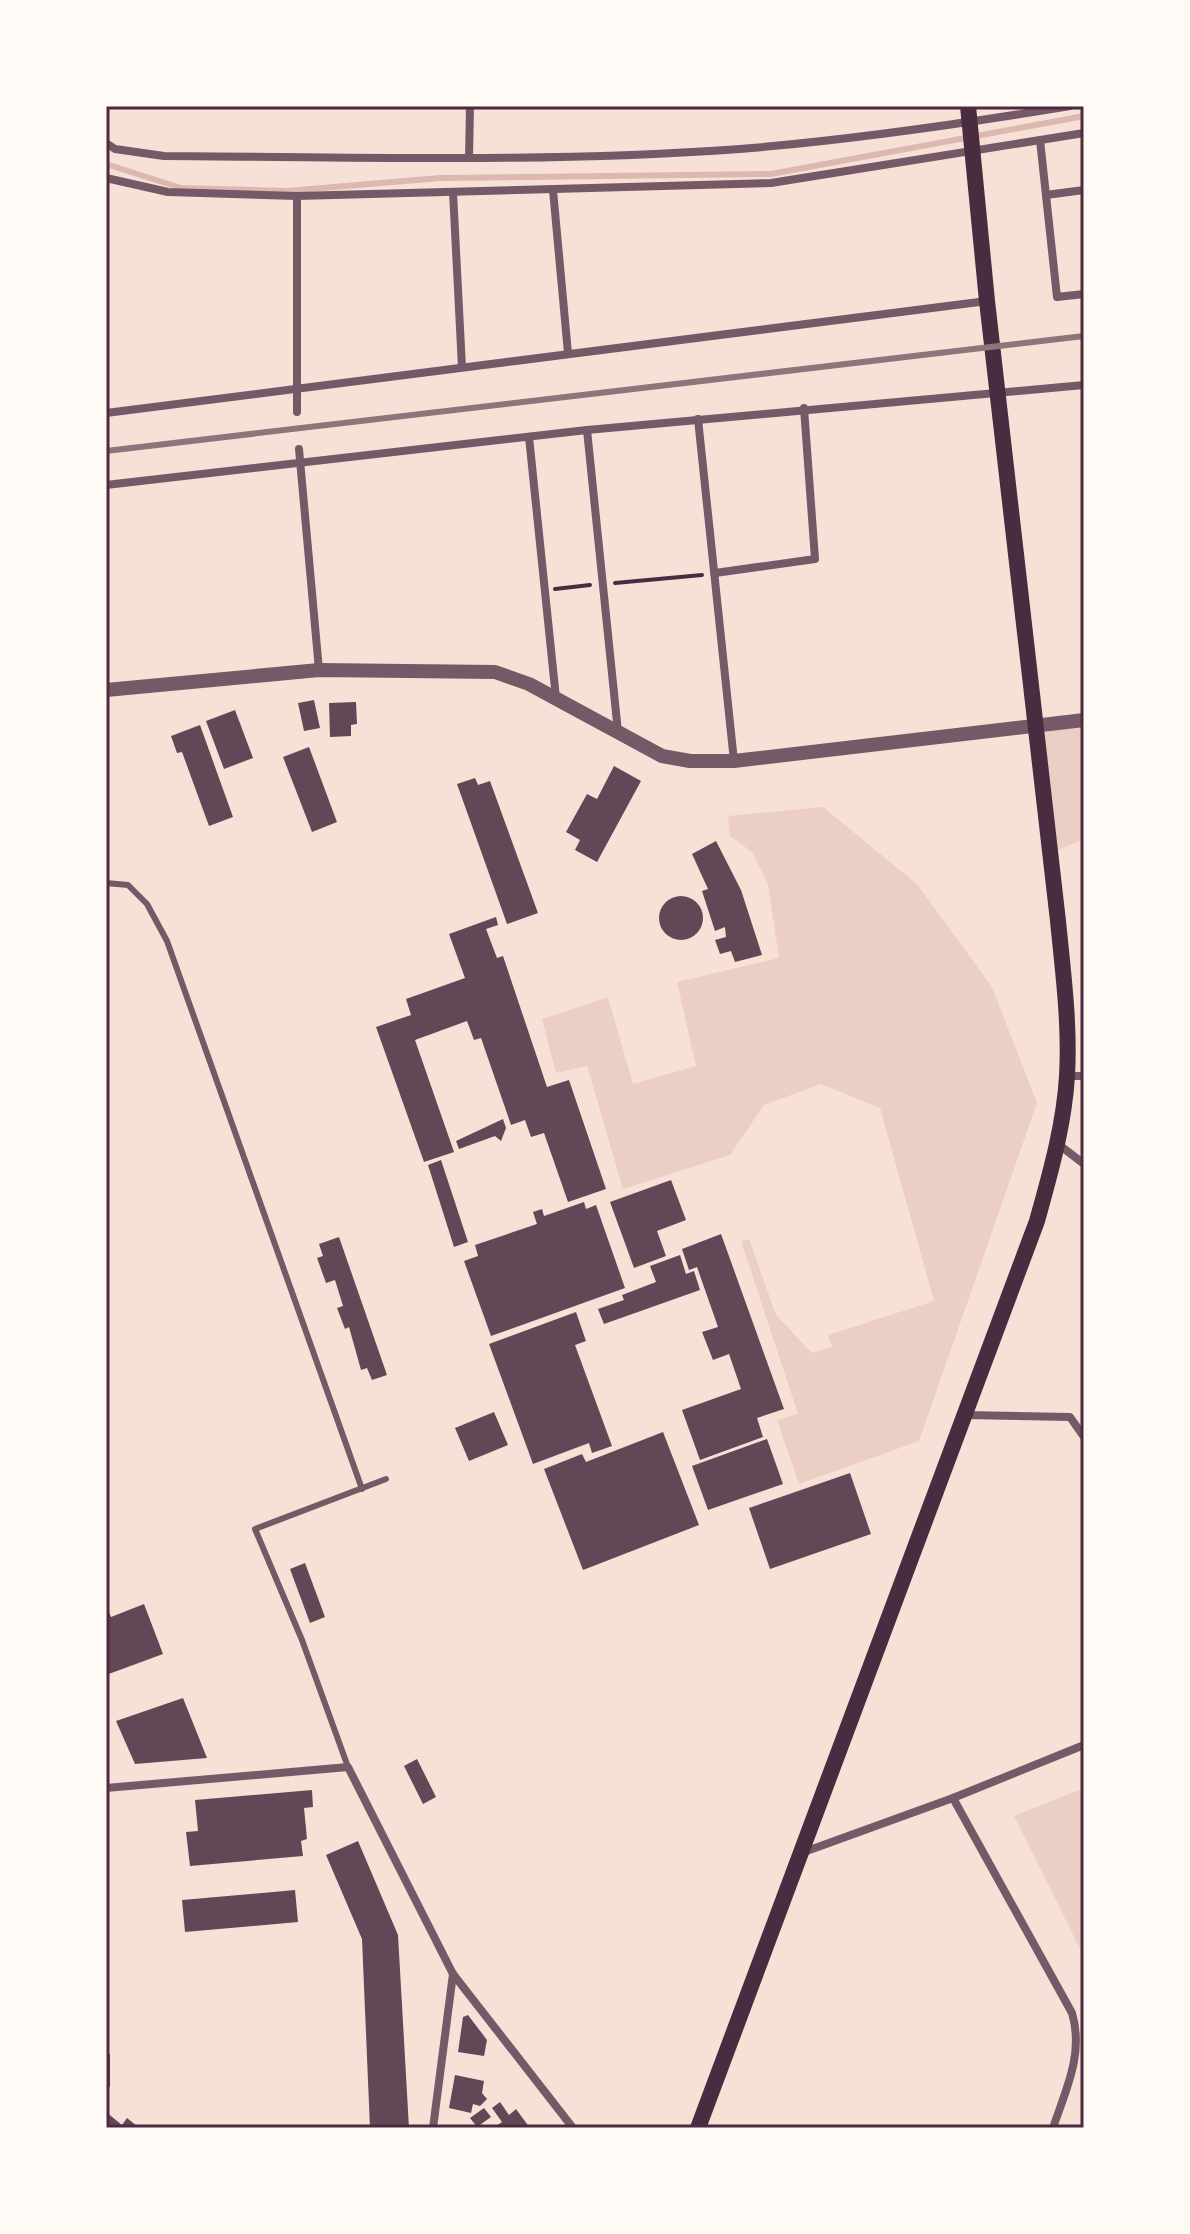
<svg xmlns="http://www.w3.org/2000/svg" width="1190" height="2234" font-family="'Noto Sans',sans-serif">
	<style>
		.green { fill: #ebcfc5 }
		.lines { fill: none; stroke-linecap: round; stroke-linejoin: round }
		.stream { stroke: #dcb8b0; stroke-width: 6 }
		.building { fill: #644757 }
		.path { stroke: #4a2c40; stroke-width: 4 }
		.service { stroke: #755966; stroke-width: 6 }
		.minor { stroke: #755966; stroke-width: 8 }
		.tertiary { stroke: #755966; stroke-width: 14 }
		.secondary { stroke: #4a2c40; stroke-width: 16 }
		.rail { stroke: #8f747c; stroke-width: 6 }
		.neatline { fill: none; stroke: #4a2c40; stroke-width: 3 }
	</style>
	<rect width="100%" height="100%" fill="#f7e1d7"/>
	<g class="green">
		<polygon points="1084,724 1084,839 1055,851 1041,728"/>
		<polygon points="823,807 917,884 992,987 1037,1103 919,1441 799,1484 777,1420 798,1414 741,1241 749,1239 776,1315 812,1353 832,1347 828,1335 934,1301 880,1108 821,1084 764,1105 730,1155 623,1189 587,1066 556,1073 542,1019 608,997 633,1084 696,1066 677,982 779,958 768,884 752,852 730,836 728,816"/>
		<polygon points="1084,1788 1084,1957 1014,1816"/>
	</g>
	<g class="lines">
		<polyline class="stream" points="106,164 181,188 287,191 440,178 771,174 1084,116"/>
	</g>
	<g class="building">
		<polygon points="314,700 320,728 304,731 298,703"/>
		<polygon points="356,702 357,724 351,725 351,736 330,737 329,703"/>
		<polygon points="235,710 253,758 224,769 206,721"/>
		<polygon points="200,725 233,817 209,826 182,752 177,753 171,736"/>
		<polygon points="309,747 337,822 312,832 283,757"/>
		<polygon points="614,766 641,781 597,862 575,850 580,840 566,832 587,794 597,799"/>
		<polygon points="475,778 478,785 490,781 538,913 507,924 457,784"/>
		<polygon points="716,841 741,890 762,955 735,962 731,951 720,954 715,940 726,937 725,927 715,931 702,891 708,889 692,854"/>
		<circle cx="681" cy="918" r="22"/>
		<polygon points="496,917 498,925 486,929 497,958 503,956 547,1087 569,1080 606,1189 568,1202 544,1133 531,1137 525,1120 511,1125 481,1038 474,1040 467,1021 415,1040 454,1152 424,1162 376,1027 411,1015 406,999 465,978 449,934"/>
		<polygon points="503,1119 506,1128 501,1141 495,1136 459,1149 456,1141"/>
		<polygon points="441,1160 468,1242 454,1247 428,1165"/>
		<polygon points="671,1180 686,1220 657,1231 666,1256 634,1268 610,1202"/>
		<polygon points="584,1202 586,1209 596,1205 625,1288 491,1336 464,1261 478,1256 475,1245 537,1224 533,1212 542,1209 544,1216"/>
		<polygon points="721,1234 784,1409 757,1418 763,1437 700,1460 682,1410 741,1389 729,1354 713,1360 702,1332 718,1327 697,1267 689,1270 682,1249"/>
		<polygon points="339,1237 387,1375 372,1380 367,1368 361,1370 349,1327 345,1329 337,1308 343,1306 335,1280 326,1283 317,1258 323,1256 319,1244"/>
		<polygon points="680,1255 686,1274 694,1271 700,1290 604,1324 598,1309 624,1300 622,1295 656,1282 650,1266"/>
		<polygon points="576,1312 586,1341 575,1345 612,1446 592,1453 589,1443 533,1464 489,1344"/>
		<polygon points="494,1412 508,1445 469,1461 455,1428"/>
		<polygon points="663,1432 699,1525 583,1570 544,1469 582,1454 586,1462"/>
		<polygon points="767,1439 783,1484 708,1510 692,1466"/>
		<polygon points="850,1473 871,1534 770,1569 749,1508"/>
		<polygon points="305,1563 325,1617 310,1623 290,1569"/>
		<polygon points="144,1604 163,1654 106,1675 106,1605 111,1617"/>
		<polygon points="183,1698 207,1758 135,1764 116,1721"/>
		<polygon points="417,1759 436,1797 423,1804 404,1766"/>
		<polygon points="312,1790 313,1807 304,1808 307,1839 301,1841 303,1856 190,1866 186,1832 198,1831 195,1800"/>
		<polygon points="358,1841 398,1935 409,2128 370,2128 362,1939 326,1855"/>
		<polygon points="295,1890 298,1922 185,1932 182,1900"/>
		<polygon points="468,2015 487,2040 484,2056 458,2052 463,2017"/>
		<rect x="106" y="2054" width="4" height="33"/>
		<polygon points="455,2075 484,2081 482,2093 487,2099 480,2106 473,2104 471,2113 449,2108"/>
		<polygon points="500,2102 509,2115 516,2109 530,2128 493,2128 502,2122 492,2108"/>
		<polygon points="484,2108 491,2117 477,2127 470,2118"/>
		<polygon points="106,2112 122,2125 127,2118 137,2126 106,2128"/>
	</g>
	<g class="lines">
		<g class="path">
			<polyline points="615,583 702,575"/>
			<polyline points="555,589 590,585"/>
		</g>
		<g class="service">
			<polyline points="106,883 128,885 147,904 167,941 362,1489"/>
			<polyline points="348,1767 302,1640 255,1529 386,1479"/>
		</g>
		<g class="minor">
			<polyline points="1040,140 1057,297 1084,294"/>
			<path d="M106,143L115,149L164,156C355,157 549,163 740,149C850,140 961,124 1070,106"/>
			<polyline points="469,158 470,106"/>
			<polyline points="106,178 168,192 297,196 771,183 1084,133"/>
			<polyline points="553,190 568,353"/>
			<polyline points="453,192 462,367"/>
			<polyline points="1046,195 1084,190"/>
			<polyline points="297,412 297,196"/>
			<polyline points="106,413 987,301"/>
			<polyline points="698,419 734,761"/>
			<polyline points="587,430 618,732"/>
			<polyline points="529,437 556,698"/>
			<polyline points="299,449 319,670"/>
			<polyline points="106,485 587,430 1084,385"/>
			<polyline points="715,573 815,559 804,408"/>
			<polyline points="1067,1076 1084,1076"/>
			<polyline points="1058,1144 1084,1164"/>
			<polyline points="964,1415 1070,1417 1084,1437"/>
			<polyline points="106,1788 348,1767 453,1974 573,2128"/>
			<path d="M953,1798L1072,2013C1084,2054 1066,2089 1053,2128"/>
			<polyline points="804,1852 953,1798 1084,1745"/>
			<polyline points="433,2128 453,1974"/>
		</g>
		<polyline class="tertiary" points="106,690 319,670 495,672 529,684 662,756 690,761 734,761 1084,720"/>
		<path class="secondary" d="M698,2128L1037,1221C1050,1174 1064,1126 1067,1076C1070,1024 1063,972 1058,921L987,301L968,106"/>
		<polyline class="rail" points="106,451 1084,336"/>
	</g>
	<rect width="1190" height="2234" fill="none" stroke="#fffaf5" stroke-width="216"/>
	<rect x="108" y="108" width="974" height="2018" class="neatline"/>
</svg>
